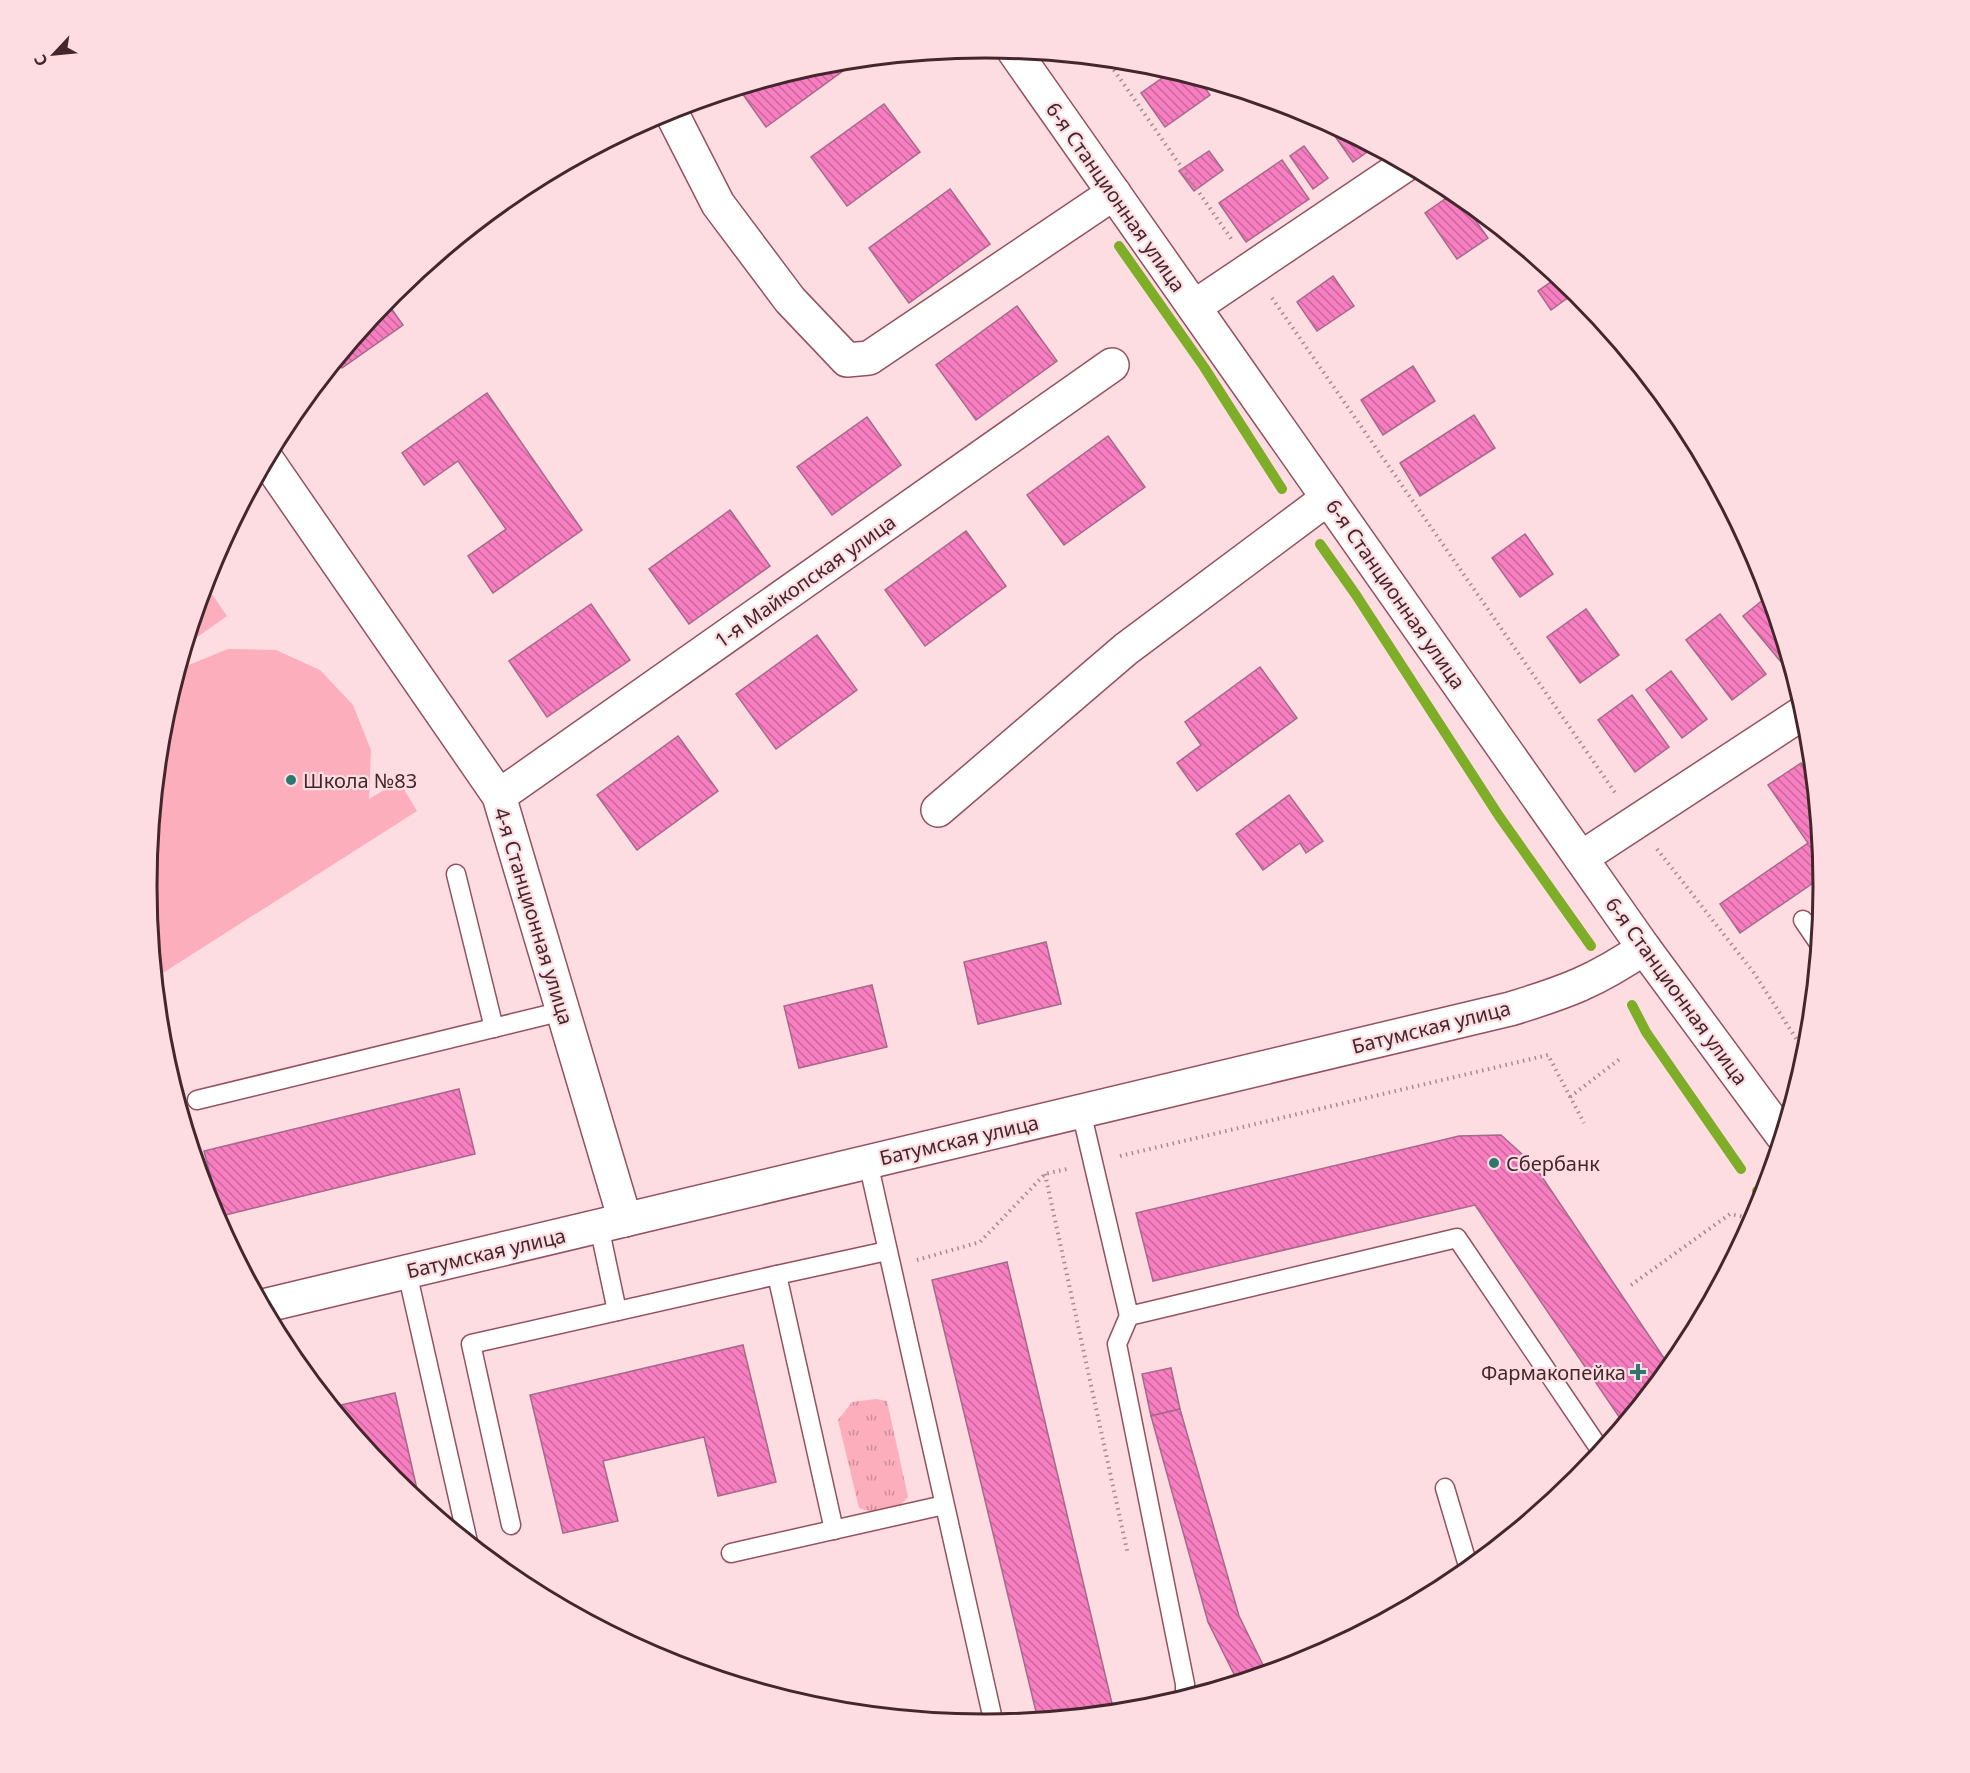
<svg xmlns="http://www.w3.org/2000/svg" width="1970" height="1773" font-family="'Noto Sans',sans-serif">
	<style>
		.grass { fill: url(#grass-tufts) }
		.pitch { fill: #fdaebc }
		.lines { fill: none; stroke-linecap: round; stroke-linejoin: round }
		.stream { stroke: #7ead27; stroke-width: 10 }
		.building { fill: url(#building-back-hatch); stroke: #a66989; stroke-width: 1.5 }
		.lane-casing { stroke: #94515f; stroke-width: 21 }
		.street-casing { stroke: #94515f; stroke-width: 36 }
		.secondary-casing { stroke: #94515f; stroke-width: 36 }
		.path { stroke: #a7898e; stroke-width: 4; stroke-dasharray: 1.5 4.5; stroke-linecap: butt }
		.lane { stroke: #fff; stroke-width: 18 }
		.street { stroke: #fff; stroke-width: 33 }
		.secondary { stroke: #fff; stroke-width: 33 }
		.poi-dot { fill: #2e7770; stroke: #fddde2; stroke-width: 2 }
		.labels { text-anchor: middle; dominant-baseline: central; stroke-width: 4.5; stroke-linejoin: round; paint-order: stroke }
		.street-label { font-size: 20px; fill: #44272d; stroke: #fddde2 }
		.poi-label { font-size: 20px; fill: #44272d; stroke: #fddde2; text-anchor: start }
		.rim { fill: none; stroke: #44272d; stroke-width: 3 }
	</style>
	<defs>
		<pattern id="grass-tufts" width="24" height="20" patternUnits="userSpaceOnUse" patternTransform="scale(1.5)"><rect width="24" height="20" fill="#fdaebc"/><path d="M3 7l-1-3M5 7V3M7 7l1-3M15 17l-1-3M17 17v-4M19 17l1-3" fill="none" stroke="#ce8e99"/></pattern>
		<pattern id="building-back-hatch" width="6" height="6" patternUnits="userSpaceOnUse" patternTransform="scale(1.5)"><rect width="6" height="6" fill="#f77ec1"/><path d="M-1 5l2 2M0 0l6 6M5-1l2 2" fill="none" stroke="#ca679d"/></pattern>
	</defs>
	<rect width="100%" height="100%" fill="#fddde2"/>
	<path class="grass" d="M876,1399L887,1401L908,1497C895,1513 877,1515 859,1508L838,1420L852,1402Z"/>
	<g class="pitch">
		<polygon points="205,584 227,616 186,645"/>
		<polygon points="228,649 276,650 320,670 353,705 371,750 369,799 399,781 417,811 155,978 147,886 163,723 179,669"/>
	</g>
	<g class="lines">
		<g class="stream">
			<polyline points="1119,246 1204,367 1282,489"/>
			<polyline points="1320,544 1356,595 1499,816 1591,946"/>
			<polyline points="1632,1005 1646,1032 1741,1169"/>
			<polyline points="1757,1191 1762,1199"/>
		</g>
	</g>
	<g class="building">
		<polygon points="843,62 847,68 766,127 739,89 822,64"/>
		<polygon points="1172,71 1199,79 1210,95 1165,127 1141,93"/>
		<polygon points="884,104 920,152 847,206 811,157"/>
		<polygon points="1325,122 1358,139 1367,152 1353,162"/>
		<polygon points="1304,146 1328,178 1313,189 1290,156"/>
		<polygon points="1209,151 1223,170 1194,191 1179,171"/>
		<polygon points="1282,160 1309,199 1246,242 1219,203"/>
		<polygon points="950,189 990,244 909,303 869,248"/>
		<polygon points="1455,192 1488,238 1457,259 1425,213"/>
		<polygon points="1333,276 1354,306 1317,331 1297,302"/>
		<polygon points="1558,277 1576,292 1551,310 1538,291"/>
		<polygon points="386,301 403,325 342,368 337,361"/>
		<polygon points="1017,306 1057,361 976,420 936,365"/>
		<polygon points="1413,366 1435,401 1383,435 1361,400"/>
		<polygon points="487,393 582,530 493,593 468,556 506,529 458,461 424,485 402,453"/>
		<polygon points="1474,415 1495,448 1420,496 1400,463"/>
		<polygon points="867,417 901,465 832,515 797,467"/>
		<polygon points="1108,436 1145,487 1064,545 1027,495"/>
		<polygon points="730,510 770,566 689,624 649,569"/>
		<polygon points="966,531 1006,586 925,646 885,590"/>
		<polygon points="1525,534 1553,574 1520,597 1492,558"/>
		<polygon points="1769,595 1792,673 1791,674 1743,616"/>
		<polygon points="591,604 630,660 547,717 509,661"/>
		<polygon points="1586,609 1619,655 1580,683 1547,637"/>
		<polygon points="1720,614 1766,674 1732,700 1686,640"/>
		<polygon points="817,635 857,690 776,749 736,694"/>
		<polygon points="1260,667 1297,718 1197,791 1177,763 1201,745 1185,722"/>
		<polygon points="1671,671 1707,719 1682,738 1646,690"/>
		<polygon points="1632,695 1669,747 1635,772 1598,720"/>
		<polygon points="678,736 718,791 637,850 597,795"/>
		<polygon points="1801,763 1813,779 1822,877 1740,933 1720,904 1808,843 1768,785"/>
		<polygon points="1289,795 1323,841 1306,853 1300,843 1263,870 1236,834"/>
		<polygon points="1046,942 1061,1004 978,1024 964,962"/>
		<polygon points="872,985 887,1047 799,1068 784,1006"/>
		<polygon points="459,1089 475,1154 221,1216 204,1151"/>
		<polygon points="1501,1135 1534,1165 1670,1367 1624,1424 1475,1205 1153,1281 1136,1213 1459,1136"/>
		<polygon points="1007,1262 1114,1712 1038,1720 932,1280"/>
		<polygon points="743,1345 776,1482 718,1496 704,1437 603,1461 618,1521 563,1533 530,1395"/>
		<polygon points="1171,1368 1180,1409 1151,1416 1142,1374"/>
		<polygon points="395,1393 420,1502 392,1479 332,1407"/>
		<polygon points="1180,1409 1239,1616 1267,1673 1238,1682 1208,1622 1151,1416"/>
	</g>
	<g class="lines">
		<defs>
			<g id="lane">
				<polyline points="456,874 494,1028"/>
				<polyline points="1803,920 1818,942"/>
				<polyline points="197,1100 563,1011"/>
				<polyline points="1081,1111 1129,1316 1457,1238 1601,1451"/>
				<polyline points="868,1162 994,1724"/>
				<polyline points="599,1226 617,1311"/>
				<polyline points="407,1272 468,1542"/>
				<polyline points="1129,1316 1117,1344 1185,1684 1185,1698"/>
				<polyline points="1445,1488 1469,1569"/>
				<polyline points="511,1525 471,1344 777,1275"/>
				<polyline points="834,1530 777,1275 887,1251"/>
				<polyline points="731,1553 944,1505"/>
			</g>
			<g id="street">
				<polyline points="670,110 718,204 790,300 847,360 869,358 1114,193"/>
				<polyline points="1194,307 1405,165"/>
				<polyline points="267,460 499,796 625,1220"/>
				<polyline points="499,796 1112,365"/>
				<polyline points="938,810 1126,649 1328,498"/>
				<polyline points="1581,858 1804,712"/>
			</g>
			<g id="secondary">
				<polyline points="1014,51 1644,948 1782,1135"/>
				<path d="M263,1306L1510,1009C1566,992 1596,981 1644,948"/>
			</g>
		</defs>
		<use href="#lane" class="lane-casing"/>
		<use href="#street" class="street-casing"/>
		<use href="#secondary" class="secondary-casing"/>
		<g class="path">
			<polyline points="1107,60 1232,240"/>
			<polyline points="1272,298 1616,794"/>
			<polyline points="1657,849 1754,973 1806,1054"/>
			<polyline points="1570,1097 1621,1058"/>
			<polyline points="1120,1156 1548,1055 1584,1123"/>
			<polyline points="1045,1174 1128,1555"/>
			<polyline points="917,1260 980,1242 1045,1174 1067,1169"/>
			<polyline points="1631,1285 1730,1214 1754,1219"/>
		</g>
		<use href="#lane" class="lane"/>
		<use href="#street" class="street"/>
		<use href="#secondary" class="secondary"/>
	</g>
	<g class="poi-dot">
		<circle cx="291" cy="780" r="6"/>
		<circle cx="1494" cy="1163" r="6"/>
		<path d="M1635 1363h6v6h6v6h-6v6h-6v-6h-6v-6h6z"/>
	</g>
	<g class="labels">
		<g class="street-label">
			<text transform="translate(1116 197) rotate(55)">6-я Станционная улица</text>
			<text transform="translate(805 581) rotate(-35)">1-я Майкопская улица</text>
			<text transform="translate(1396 594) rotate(55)">6-я Станционная улица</text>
			<text transform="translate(534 916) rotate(73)">4-я Станционная улица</text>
			<text transform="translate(1677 991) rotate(54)">6-я Станционная улица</text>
			<text transform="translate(1431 1027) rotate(-14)">Батумская улица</text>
			<text transform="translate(959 1140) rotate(-13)">Батумская улица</text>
			<text transform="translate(486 1253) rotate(-13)">Батумская улица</text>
		</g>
		<g class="poi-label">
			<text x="303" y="780">Школа №83</text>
			<text x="1506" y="1163">Сбербанк</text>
			<text x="1626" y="1372" text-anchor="end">Фармакопейка</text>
		</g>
	</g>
	<path d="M0 0H1970V1773H0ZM157 886a828 828 0 1 1 1656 0a828 828 0 1 1-1656 0Z" fill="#fddde2" fill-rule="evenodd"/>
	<path class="rim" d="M157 886a828 828 0 1 1 1656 0a828 828 0 1 1-1656 0Z"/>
	<g transform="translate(54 54) rotate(244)" stroke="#fddde2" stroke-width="4.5" paint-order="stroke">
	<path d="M0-4.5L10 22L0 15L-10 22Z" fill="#44272d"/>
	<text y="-9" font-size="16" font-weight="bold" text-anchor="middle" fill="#44272d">С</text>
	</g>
</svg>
